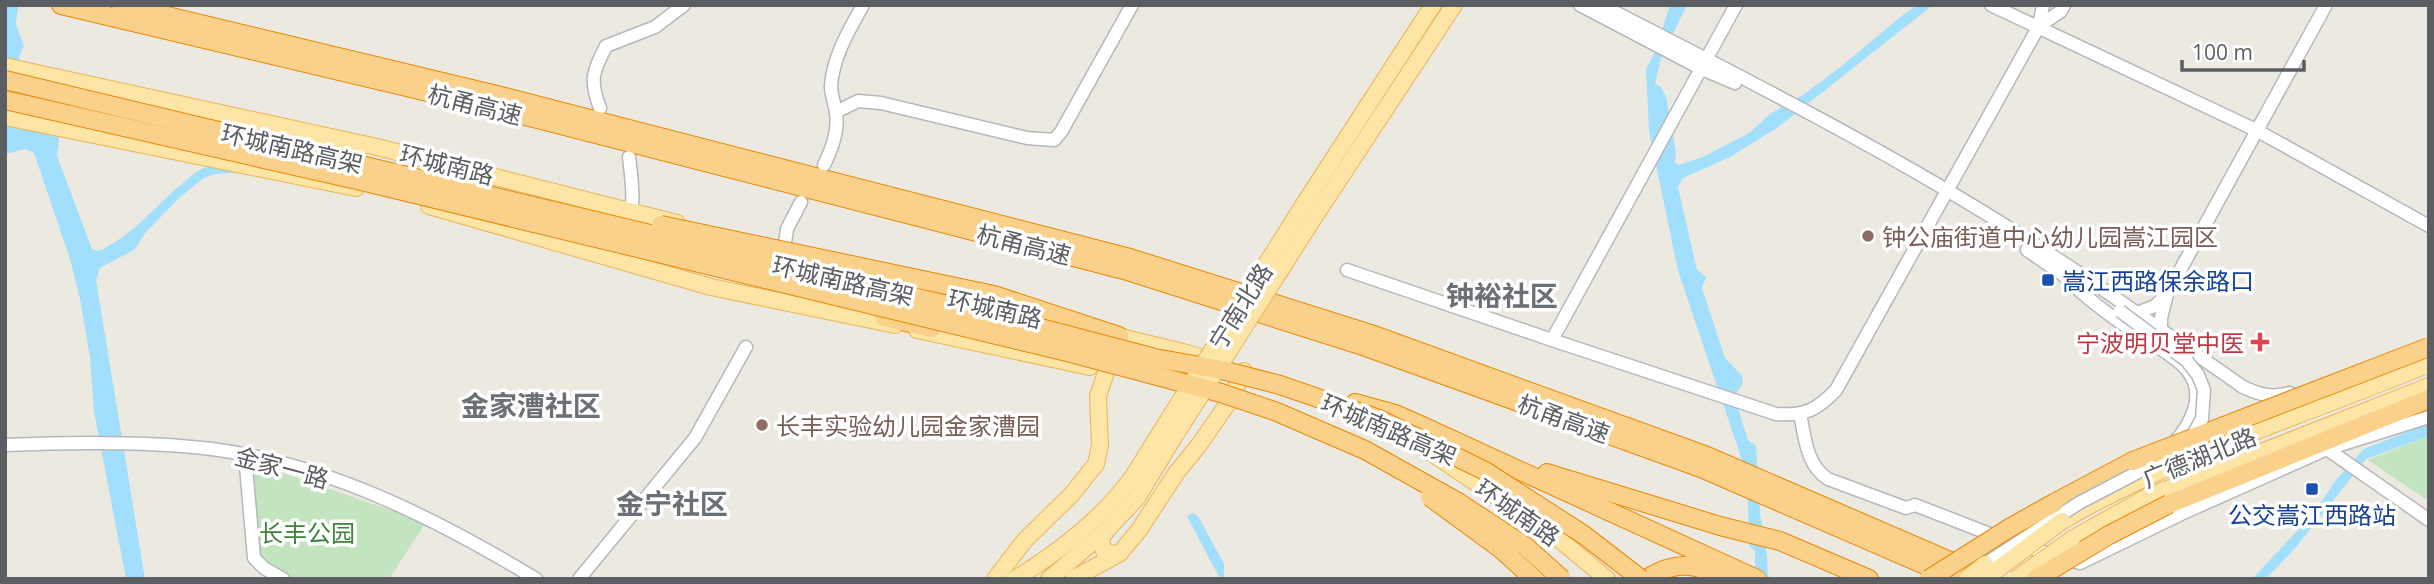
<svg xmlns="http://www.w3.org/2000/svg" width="2434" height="584" font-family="'Open Sans','Noto Sans SC',sans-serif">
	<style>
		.green { fill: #c2e4be }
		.water { fill: #a1dffd }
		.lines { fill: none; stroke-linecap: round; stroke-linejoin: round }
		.minor-casing { stroke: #b4b8bc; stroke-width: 15 }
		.major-casing { stroke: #edb359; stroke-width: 18 }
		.highway-casing { stroke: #e88806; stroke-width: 20 }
		.minor { stroke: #fff; stroke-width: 12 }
		.major { stroke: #fde5a6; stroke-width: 16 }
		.highway { stroke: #fad18b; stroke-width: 18 }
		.minor-bridge-casing { stroke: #b4b8bc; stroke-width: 15; stroke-linecap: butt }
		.major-bridge-casing { stroke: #edb359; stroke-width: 18; stroke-linecap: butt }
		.highway-bridge-casing { stroke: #e88806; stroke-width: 20; stroke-linecap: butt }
		.minor-bridge { stroke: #fff; stroke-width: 12 }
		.major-bridge { stroke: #fde5a6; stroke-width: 16 }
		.highway-bridge { stroke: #fad18b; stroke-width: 18 }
		.education-dot { fill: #8d6e63; stroke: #fff; stroke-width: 2.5 }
		.transit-dot { fill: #1a4fb4; stroke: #fff; stroke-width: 2.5 }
		.health-dot { fill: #e0444e; stroke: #fff; stroke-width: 2.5 }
		.labels { text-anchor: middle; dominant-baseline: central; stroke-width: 7; stroke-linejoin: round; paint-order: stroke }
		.street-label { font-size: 24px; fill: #5a5e62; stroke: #fff }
		.education-label { font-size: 24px; fill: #785e54; stroke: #fff; text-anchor: start }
		.transit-label { font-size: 24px; fill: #164399; stroke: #fff; text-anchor: start }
		.health-label { font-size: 24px; fill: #be3a42; stroke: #fff; text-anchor: end }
		.park-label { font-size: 24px; fill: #3c8437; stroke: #fff }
		.quarter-label { font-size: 28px; font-weight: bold; fill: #6b7074; stroke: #fff }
	</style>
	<rect width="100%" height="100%" fill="#ece9e1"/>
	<g class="green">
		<polygon points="2429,436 2427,500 2368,460"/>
		<polygon points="253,463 426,522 389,579 289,579 259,562"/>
	</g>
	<g class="water">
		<path d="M5,5L18,7L16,24L24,46L19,57L32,115L57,132L59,140L57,156L92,249L98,251C128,240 156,205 182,184C188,179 196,171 204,168C218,164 232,168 246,172L215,174L204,178L179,198L146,232L134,250L100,268L96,280L145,579H126L94,412L90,357L80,299L70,259L34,153L26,149L5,154Z"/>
		<polygon points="1670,5 1687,5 1661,58 1655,84 1661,87 1666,96 1676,153 1675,163 1679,165 1705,156 1749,133 1770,114 1803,95 1839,68 1903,15 1917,5 1933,5 1777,128 1730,157 1683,178 1678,187 1697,270 1706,277 1702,288 1725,358 1742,376 1743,383 1734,397 1748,440 1756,446 1760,513 1767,556 1768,575 1771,579 1759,579 1755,573 1755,551 1749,545 1748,502 1741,457 1678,271 1649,131 1646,69 1655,52"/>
		<polygon points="2429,423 2429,436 2366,459 2297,546 2266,579 2252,579 2313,514 2336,480 2364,449"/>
		<polygon points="1193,513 1198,516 1224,564 1224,579 1220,579 1187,516"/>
	</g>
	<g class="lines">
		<defs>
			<g id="minor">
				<polyline points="1580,5 1702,69 1735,83"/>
				<path d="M1601,5C1738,75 1876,145 2006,226C2087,276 2165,333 2243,387C2260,395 2272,398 2290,393"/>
				<polyline points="1991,5 2256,130 2429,226"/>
				<polyline points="2039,26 2061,11 2064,5"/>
				<path d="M600,108C589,80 593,72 606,46L655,27L684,5"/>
				<polyline points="836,112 858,101 881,103 1027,138 1054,140 1061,132 1132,5"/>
				<path d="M824,165C832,149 839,131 836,113C835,104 831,95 831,86C833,57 849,30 863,5"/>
				<path d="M626,236C635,205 633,189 629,157"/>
				<polyline points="2027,250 2072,281"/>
				<polyline points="783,257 787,229 801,202"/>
				<polyline points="1347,270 1552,340 1736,5"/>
				<path d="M2066,278C2088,300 2113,318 2139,335C2154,345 2175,356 2187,370C2207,394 2191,424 2174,443"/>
				<polyline points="2167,294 2326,5"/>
				<polyline points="2137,313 2155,306 2167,294 2161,318 2161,330"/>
				<path d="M1552,340L1776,414C1805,416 1817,410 1836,390L2039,26L2043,5"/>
				<path d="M1800,414C1805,437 1806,465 1828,479L1906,508L1915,505L2000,538"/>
				<path d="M5,445C74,442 144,441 212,449C328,464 437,519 536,579"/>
				<polyline points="2327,449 2429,520"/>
				<polyline points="245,455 254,558 264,568 283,579"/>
				<polyline points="2015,533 2004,540 2080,563 2181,514 2327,449 2429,417"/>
				<polyline points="579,579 695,438 746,347"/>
			</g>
			<g id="major">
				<polyline points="5,66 377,147 677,223"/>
				<polyline points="5,117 356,188"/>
				<polyline points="1304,204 1433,5"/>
				<polyline points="429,206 711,287 895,325"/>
				<polyline points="1317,213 1454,5"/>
				<polyline points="884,280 944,296"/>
				<polyline points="917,330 1090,367"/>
				<polyline points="1109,334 1187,353 1219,363"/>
				<polyline points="1421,446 1554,535 1607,579"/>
				<path d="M2062,521C2176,455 2308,414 2429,364"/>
				<polyline points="2072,539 2147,497 2429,386"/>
				<polyline points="1120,553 1139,530 1177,472 1199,445 1228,403 1244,371"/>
				<polyline points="995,579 1025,540 1072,494 1096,464 1100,445 1098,396 1113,352"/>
				<path d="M1015,579C1057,553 1098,522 1128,483C1138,470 1146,455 1155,441"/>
				<polyline points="1049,579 1106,531 1137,498 1169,445"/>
				<polyline points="1073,579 1120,553 1112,554 1104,551 1101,539 1106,531"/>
			</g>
			<g id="highway">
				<polyline points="61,5 495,108 1124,270 1366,347 1701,468 1957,579"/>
				<polyline points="121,5 501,96 1130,258 1371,334 1707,456 1987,577"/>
				<polyline points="994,295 1119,336"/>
				<polyline points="884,317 932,328"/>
				<polyline points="1355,403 1395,414 1418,424 1757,579"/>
				<polyline points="1547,473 1720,526 1780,541 1869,579"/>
				<polyline points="2054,503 2133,461"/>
				<polyline points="2169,504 2429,399"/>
				<path d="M1646,579C1674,561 1693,563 1722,576"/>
			</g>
		</defs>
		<use href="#minor" class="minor-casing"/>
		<use href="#major" class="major-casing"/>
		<use href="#highway" class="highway-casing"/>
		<use href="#minor" class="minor"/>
		<use href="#major" class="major"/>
		<use href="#highway" class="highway"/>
		<defs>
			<polyline id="minor-bridge" points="1985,564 2079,503 2186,447 2202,419 2204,390 2198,375 2187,361 2120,311"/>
			<g id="major-bridge">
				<polyline points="1155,441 1304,204"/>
				<polyline points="1169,445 1317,213"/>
				<polyline points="1967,579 1985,564"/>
				<polyline points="1985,579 2062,521"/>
				<polyline points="2016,579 2072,539"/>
			</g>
			<g id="highway-bridge">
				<polyline points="5,80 1006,319 1155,358 1222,370 1280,385 1379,419 1485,471 1584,535 1641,579"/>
				<polyline points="5,100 361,181 852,300 1071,353 1221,393 1277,412 1365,450 1458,502 1525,546 1562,579"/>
				<polyline points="661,225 994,295"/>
				<polyline points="2133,461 2429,347"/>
				<polyline points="1430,497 1501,549 1534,579"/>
				<polyline points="1929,579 2011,527 2054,503"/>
				<polyline points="2036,579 2109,535 2169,504"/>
			</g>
		</defs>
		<use href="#minor-bridge" class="minor-bridge-casing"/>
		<use href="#major-bridge" class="major-bridge-casing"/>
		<use href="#highway-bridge" class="highway-bridge-casing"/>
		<use href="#minor-bridge" class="minor-bridge"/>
		<use href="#major-bridge" class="major-bridge"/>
		<use href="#highway-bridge" class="highway-bridge"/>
	</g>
	<g class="education-dot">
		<circle cx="1868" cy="236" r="7"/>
		<circle cx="762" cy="425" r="7"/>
	</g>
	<g class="transit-dot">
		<rect x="2041" y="273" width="14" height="14" rx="3.5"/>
		<rect x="2305" y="482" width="14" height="14" rx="3.5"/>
	</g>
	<path class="health-dot" d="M2256.5 331.5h7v7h7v7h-7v7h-7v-7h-7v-7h7z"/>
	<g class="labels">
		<g class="street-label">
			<text transform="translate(475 104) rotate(14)">杭甬高速</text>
			<text transform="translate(292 148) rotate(13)">环城南路高架</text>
			<text transform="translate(447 164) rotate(14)">环城南路</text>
			<text transform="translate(1024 244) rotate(14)">杭甬高速</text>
			<text transform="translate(843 280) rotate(13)">环城南路高架</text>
			<text transform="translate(1240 306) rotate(-58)">宁南北路</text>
			<text transform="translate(995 308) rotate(13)">环城南路</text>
			<text transform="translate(1564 418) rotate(20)">杭甬高速</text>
			<text transform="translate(1389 429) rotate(23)">环城南路高架</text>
			<text transform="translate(2199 457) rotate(-22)">广德湖北路</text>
			<text transform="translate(282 467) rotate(15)">金家一路</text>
			<text transform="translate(1518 512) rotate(35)">环城南路</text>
		</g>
		<g class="education-label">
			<text x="1882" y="236">钟公庙街道中心幼儿园嵩江园区</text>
			<text x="776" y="425">长丰实验幼儿园金家漕园</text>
		</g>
		<g class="transit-label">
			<text x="2062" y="280">嵩江西路保余路口</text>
			<text x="2312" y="514" text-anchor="middle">公交嵩江西路站</text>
		</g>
		<g class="health-label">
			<text x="2244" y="342">宁波明贝堂中医</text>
		</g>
		<g class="park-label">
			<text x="307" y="532">长丰公园</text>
		</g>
		<g class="quarter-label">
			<text x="1502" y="295">钟裕社区</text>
			<text x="531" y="405">金家漕社区</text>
			<text x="672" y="503">金宁社区</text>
		</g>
	</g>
	<rect width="2434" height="584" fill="none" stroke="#5a5e62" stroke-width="14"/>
	<path d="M2182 60v10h122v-10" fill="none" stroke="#5a5e62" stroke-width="3.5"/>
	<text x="2192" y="60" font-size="21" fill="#5a5e62" stroke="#ffffff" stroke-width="5" paint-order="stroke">100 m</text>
</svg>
